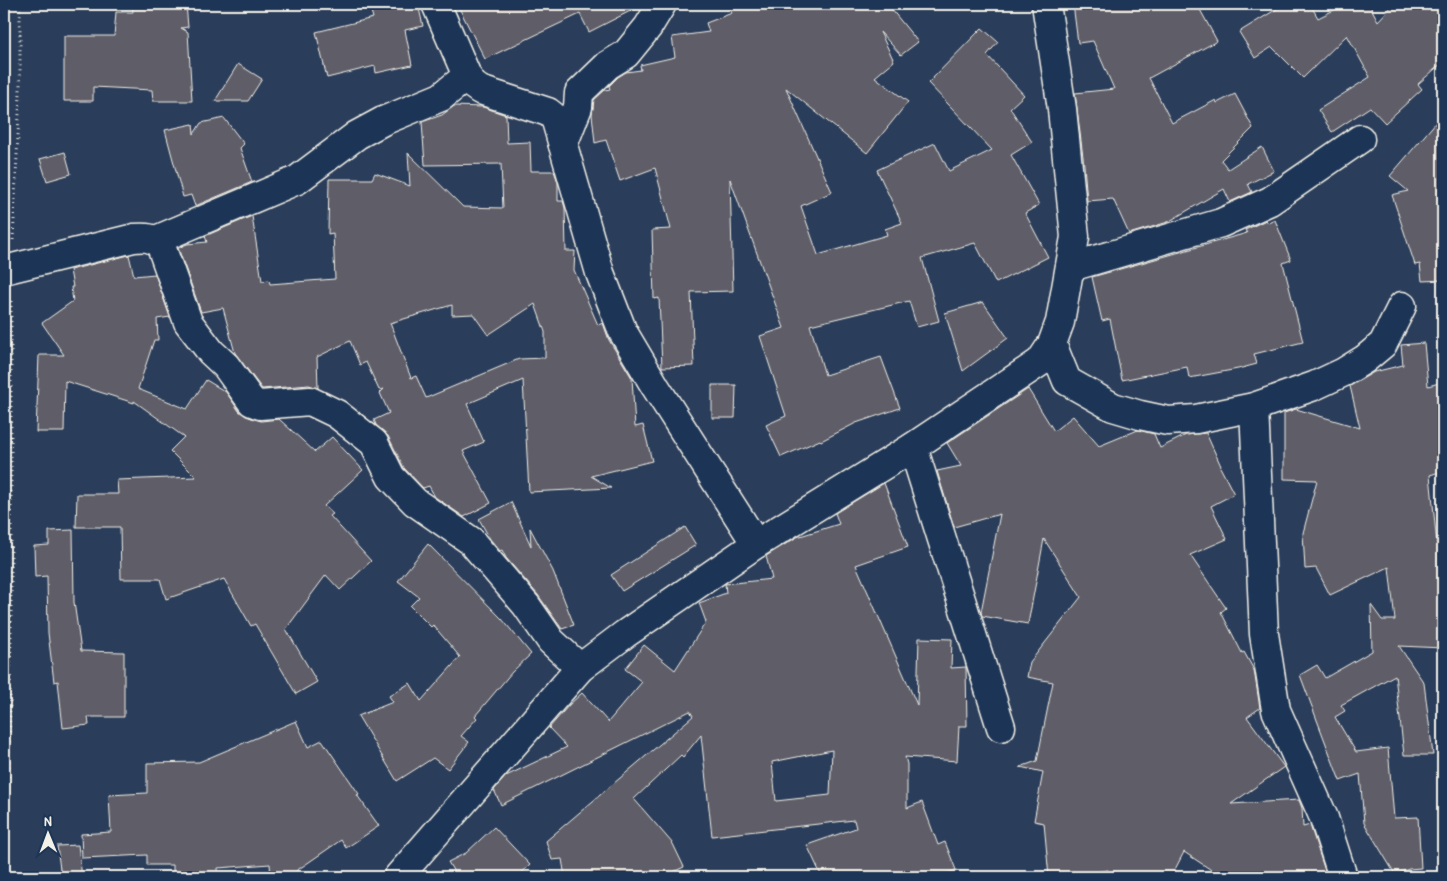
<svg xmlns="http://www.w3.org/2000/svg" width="1447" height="881" font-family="'Patrick Hand',sans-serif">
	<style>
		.building { fill: #5e5d68; stroke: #f4f1e8; fill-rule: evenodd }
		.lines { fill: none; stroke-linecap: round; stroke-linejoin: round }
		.minor-casing { stroke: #f4f1e8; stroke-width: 31 }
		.path { stroke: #f4f1e8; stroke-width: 3; stroke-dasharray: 1 4; stroke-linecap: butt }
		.minor { stroke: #1d3557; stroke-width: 28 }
	</style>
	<rect width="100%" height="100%" fill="#2a3d5a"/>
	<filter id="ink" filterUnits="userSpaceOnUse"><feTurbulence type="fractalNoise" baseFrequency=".02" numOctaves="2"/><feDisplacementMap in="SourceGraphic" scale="10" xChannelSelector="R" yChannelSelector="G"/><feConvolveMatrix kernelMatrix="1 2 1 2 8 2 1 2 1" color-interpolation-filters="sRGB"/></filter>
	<g filter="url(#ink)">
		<g class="building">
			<polygon points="132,4 186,4 188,27 181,28 188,32 192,101 153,101 152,90 93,87 93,101 64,101 64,36 114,36 116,12 133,12"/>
			<polygon points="407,4 418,4 423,26 405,30 412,65 376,73 375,66 327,78 316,32 373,18 371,11"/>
			<polygon points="457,4 644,4 589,32 580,14 485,59"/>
			<polygon points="727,4 887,4 918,42 901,55 880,32 894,61 875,77 908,102 867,153 786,88 832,192 801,206 818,255 887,235 885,229 902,223 877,170 935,143 949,171 992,150 928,83 982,28 998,42 987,55 1024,95 1010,108 1032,142 1011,155 1039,205 1025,213 1048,257 996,283 975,243 922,258 939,321 917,327 909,301 810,325 825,375 881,357 900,408 856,423 821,441 820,440 781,457 766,425 786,416 760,336 784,328 730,179 733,291 691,292 694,366 662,367 659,298 654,299 652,230 671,229 655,168 620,181 606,140 595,143 592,114 594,100 605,90 610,89 609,86 618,77 626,72 641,70 640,65 675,57 672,37 709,32 706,23 732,13"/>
			<polygon points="1073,4 1197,4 1217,41 1149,78 1172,123 1216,100 1217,103 1235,94 1253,128 1221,160 1228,169 1262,147 1274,171 1248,184 1252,192 1230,202 1224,189 1168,222 1129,234 1113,199 1087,201 1084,165 1075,93 1114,89 1093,41 1078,43"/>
			<polygon points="1285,4 1310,4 1318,18 1346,4 1369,4 1378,21 1394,4 1443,4 1443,62 1418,84 1422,89 1385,123 1370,107 1332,132 1318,110 1370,77 1347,35 1303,78 1272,47 1255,58 1239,32"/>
			<polygon points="238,64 262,79 248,101 215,101"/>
			<path d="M454,106L483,107L506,115L507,143L530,142L531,171H554L558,182V201H563L565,208L566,251H575L574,270L598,325L603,323L609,340L632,378L635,427L643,425L652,461L591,476L611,488L529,492L523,380L467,404L484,442L463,451L491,503L464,517L435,497L429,486L423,488L404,468L388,436L376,425L374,420L389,413L380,393L384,389L379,390L366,362L360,365L350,341L317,357L318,388L309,385L262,389L235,353L223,308L201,312L178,248L187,244L207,242L205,236L252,216L262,281L269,280L270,284L335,279L333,233L328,234L329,179H372L375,173L410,186L408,153L463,207L503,208L501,164L425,165L422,122L442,115ZM535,304L545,332V358L519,359L426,398L416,376L411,378L390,323L452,305V315L473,314L488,335Z"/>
			<polygon points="1443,114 1443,280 1422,281 1420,264 1415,265 1392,195 1408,191 1390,176"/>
			<polygon points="224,118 244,144 240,148 252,182 195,206 191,195 183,197 165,130 193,124 194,134 201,123"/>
			<polygon points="65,152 71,174 47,181 40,159"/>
			<polygon points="1266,220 1268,223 1275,220 1291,260 1283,263 1303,342 1254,354 1257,364 1238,369 1189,378 1187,367 1122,380 1110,319 1102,321 1092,277 1247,233 1245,230"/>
			<polygon points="129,255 134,276 155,274 170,317 157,319 158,340 154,340 138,389 187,409 206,380 226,392 239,411 246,416 261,421 279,419 315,452 332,437 363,470 324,506 333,514 330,516 371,561 340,590 326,575 286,629 317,682 296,694 255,624 251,626 224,579 166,599 160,579 121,579 120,527 76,527 77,494 118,494 117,480 196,477 170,451 184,437 134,401 134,403 65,381 64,432 36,432 39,355 64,355 42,323 73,301 71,287 73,287 70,270"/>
			<polygon points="983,302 1008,338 963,371 945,313"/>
			<polygon points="1424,343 1428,386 1443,382 1443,471 1430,475 1437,544 1443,543 1443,648 1399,646 1424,683 1433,755 1404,755 1395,675 1341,705 1345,711 1335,717 1356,752 1388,748 1394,818 1418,817 1421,868 1409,869 1395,874 1364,823 1360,774 1340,781 1300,675 1317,665 1325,678 1372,651 1371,605 1382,620 1395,620 1389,567 1330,595 1316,568 1305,569 1303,533 1317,480 1284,479 1284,413 1296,409 1360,428 1350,386 1374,372 1403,365 1401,345"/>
			<polygon points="712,385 736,385 735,418 712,418"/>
			<polygon points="1028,389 1054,431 1073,416 1099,446 1138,430 1154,434 1160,448 1186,435 1206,433 1221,466 1220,467 1234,494 1211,506 1227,539 1190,555 1226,608 1221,612 1242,653 1244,652 1254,670 1260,708 1247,717 1284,767 1231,804 1299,800 1302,808 1303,827 1310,825 1327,877 1222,877 1184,852 1171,877 1107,877 1108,870 1065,877 1049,877 1044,823 1034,821 1043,772 1020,767 1037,761 1053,682 1027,677 1030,662 1081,597 1044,539 1028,624 982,616 981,612 1000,514 954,527 937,471 961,466 947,443"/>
			<path d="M884,483L908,547L856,565L917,705L919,638L952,639L951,668L966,667L967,726H959L957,761L905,757L907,764V808L922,802L938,845L945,842L956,870L937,877H822L807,845L856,828L854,820L712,836L701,735L683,757L681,755L634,799L673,844L684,867L662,877H565L562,859L552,860L546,841L693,716L690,711L501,805L494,790L506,776L567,747L549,728L569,705L582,693L608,722L642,682L625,669L644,645L675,670L706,622L699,603L726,593L725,584L772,579L766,556L797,537L839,524L835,513ZM832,750L830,795L776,801L772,762Z"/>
			<polygon points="511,502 531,546 530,528 553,571 574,625 562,629 538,595 506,558 502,550 500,551 490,539 479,519"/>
			<polygon points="685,527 696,545 622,591 611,575"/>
			<polygon points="73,530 74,602 81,651 124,652 124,717 88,717 89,725 63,728 58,681 54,682 48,633 47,576 35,577 34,546 49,545 49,531"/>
			<polygon points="428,544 502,619 531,654 512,672 475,716 477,718 461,736 469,742 448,769 433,758 397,781 358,716 393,702 389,696 410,683 421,701 460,657 433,625 431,627 410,606 419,597 398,581"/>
			<polygon points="296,721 308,747 322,740 359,794 357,795 379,826 346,848 341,840 296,871 296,877 271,877 270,864 218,868 218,877 173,877 173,865 147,865 147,855 82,858 81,834 111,832 109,795 147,793 147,763 199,762"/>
			<polygon points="494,827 530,865 517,877 457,877 448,862 466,853"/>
			<polygon points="78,845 82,877 61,877 57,846"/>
		</g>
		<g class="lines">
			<defs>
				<g id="minor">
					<polyline points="436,4 467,76 473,85 480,90 548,112 553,116 556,121 600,273 623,332 655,386 756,544"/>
					<polyline points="563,145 578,107 579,93 608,65 626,54 648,27 662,4"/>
					<polyline points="156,240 297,180 357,135 383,121 441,97 467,76"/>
					<polyline points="1071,267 1221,223 1270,201 1360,139"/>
					<path d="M4,270L134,238C146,237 153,237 161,246L188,322L211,352L226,366L252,402L260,405L310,401L337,414L374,443L391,477L415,502L471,541L526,605L551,641L580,668"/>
					<polyline points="1052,344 1067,381 1113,407 1140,415 1168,421 1196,419 1254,407 1314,386 1344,372 1365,359 1383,344 1402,306"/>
					<polyline points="1254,407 1264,634 1276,710 1324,818 1343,877"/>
					<polyline points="913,447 1001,727"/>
					<polyline points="398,877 580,668 625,634 756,544 913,447 1040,362 1052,344 1060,322 1075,237 1062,109 1046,4"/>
				</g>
			</defs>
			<use href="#minor" class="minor-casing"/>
			<g class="path">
				<polyline points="13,240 20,93 20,4"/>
				<polyline points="7,877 11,632 11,297"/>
			</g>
			<use href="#minor" class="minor"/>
		</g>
	</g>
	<rect width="1447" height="881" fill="none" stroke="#1d3557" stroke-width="20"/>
	<rect x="10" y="10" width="1427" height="861" fill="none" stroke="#f4f1e8" stroke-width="2" filter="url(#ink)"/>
	<g transform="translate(48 834) rotate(359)" stroke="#1d3557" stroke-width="4" paint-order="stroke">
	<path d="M0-4L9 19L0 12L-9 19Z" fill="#f4f1e8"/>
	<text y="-8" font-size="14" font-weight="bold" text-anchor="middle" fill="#f4f1e8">N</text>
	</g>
</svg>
